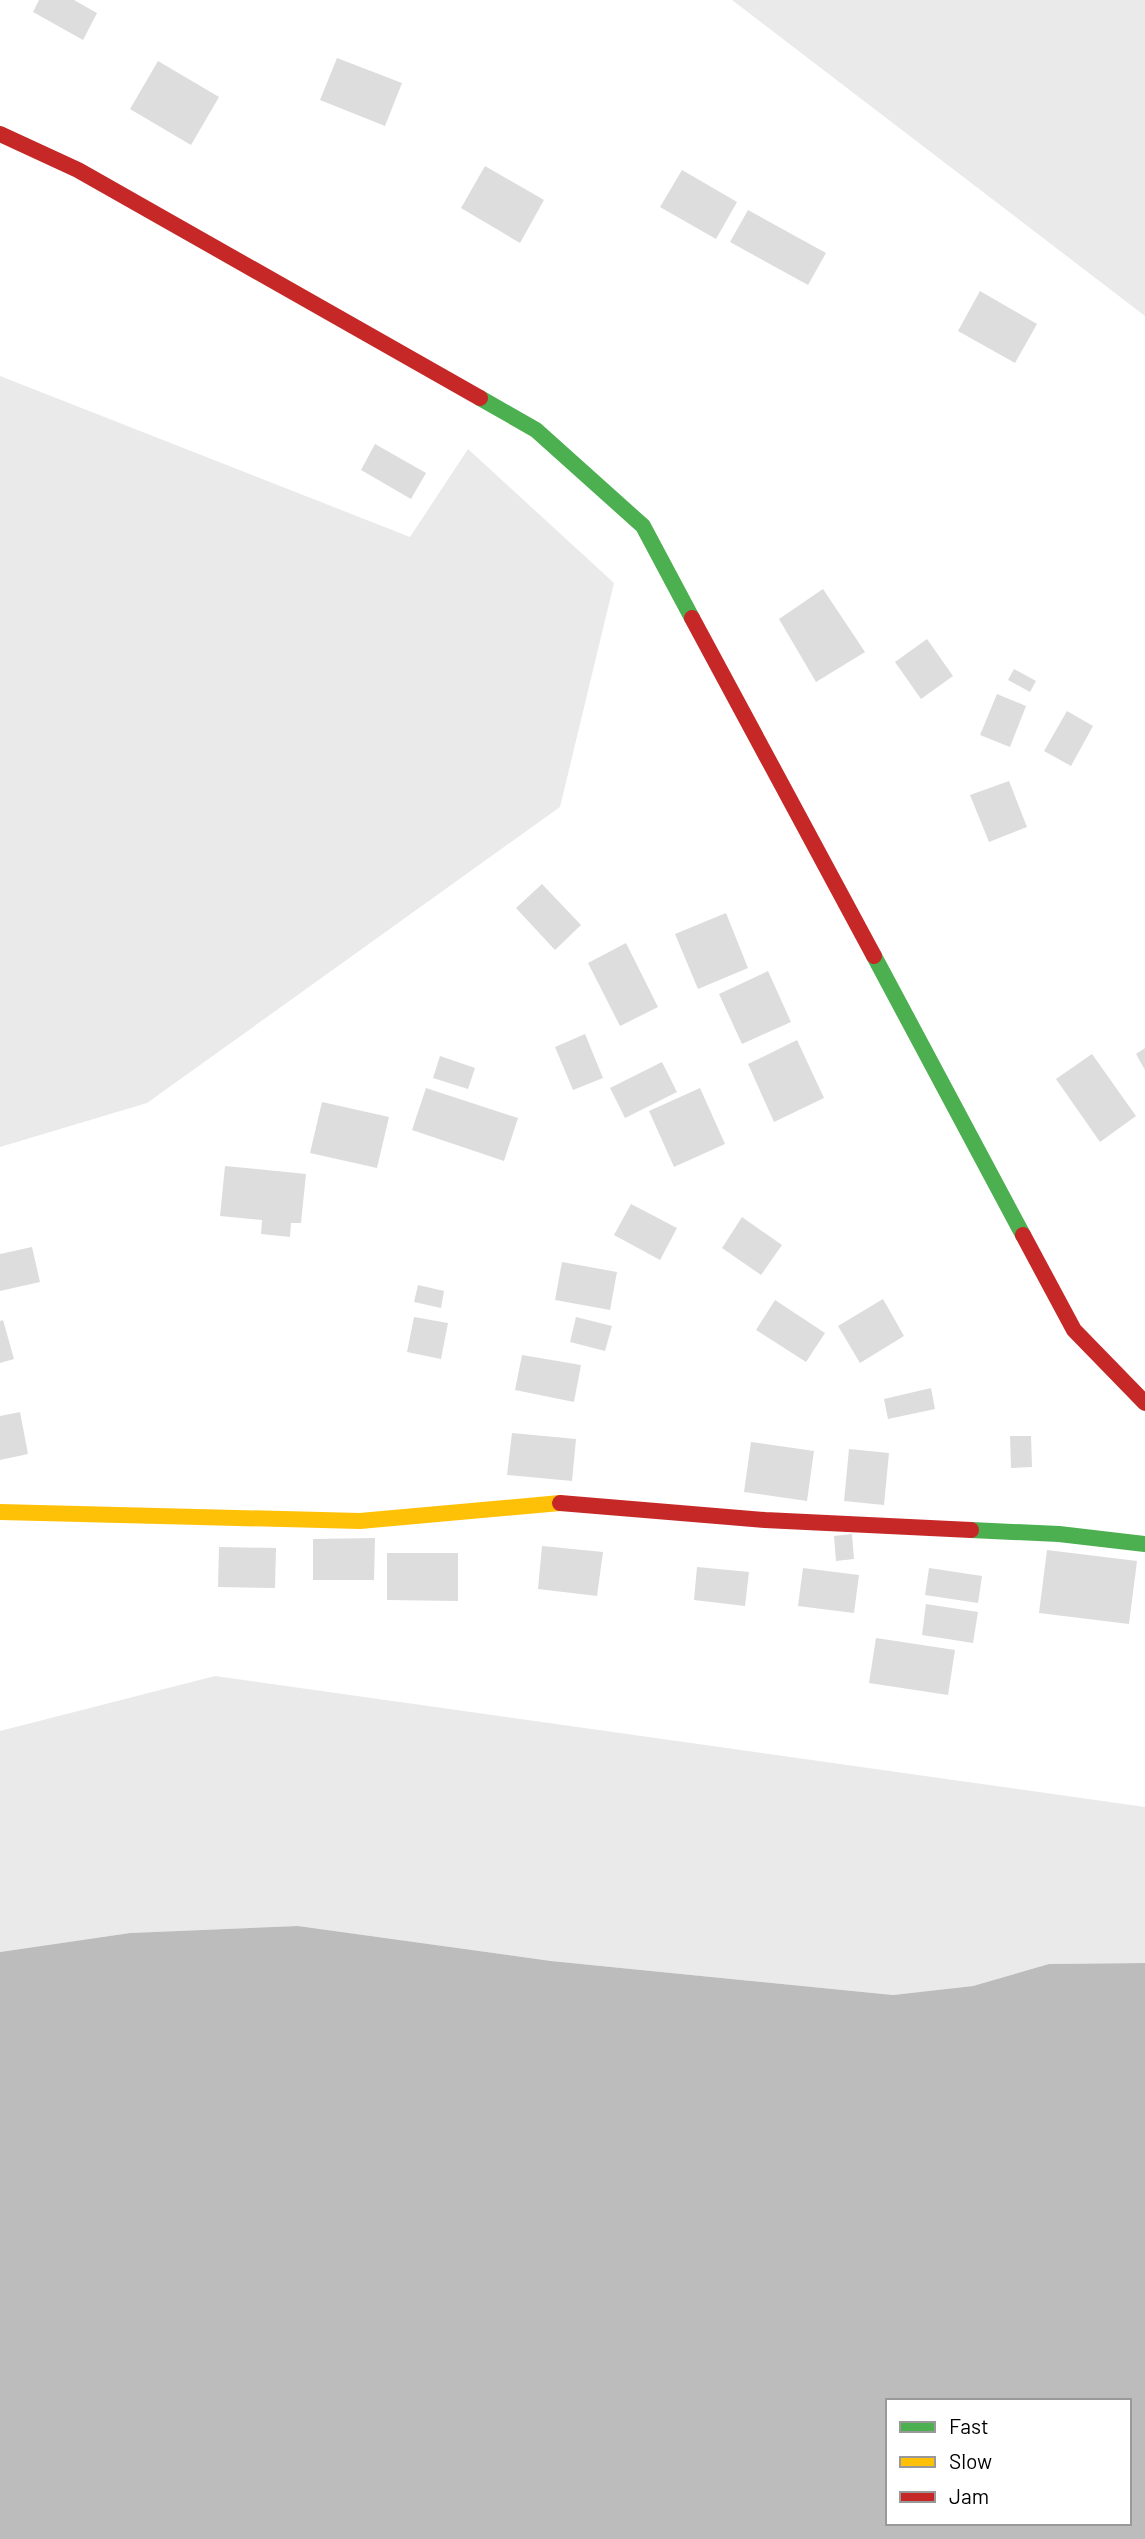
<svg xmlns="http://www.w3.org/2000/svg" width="1145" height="2539" font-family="Barlow,sans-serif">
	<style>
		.green { fill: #eaeaea }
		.water { fill: #bcbcbc; fill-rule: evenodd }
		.building { fill: #ddd }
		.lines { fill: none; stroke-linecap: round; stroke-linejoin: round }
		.fast { stroke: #4caf50; stroke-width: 16 }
		.slow { stroke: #ffc107; stroke-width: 16 }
		.jam { stroke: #c62828; stroke-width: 16 }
	</style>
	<rect width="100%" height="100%" fill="#fff"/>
	<g class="green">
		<polygon points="732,0 1145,0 1145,316"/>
		<polygon points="0,376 410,537 468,449 614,583 560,807 147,1103 0,1147"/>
		<polygon points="215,1676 1145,1807 1145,1963 1049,1964 973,1986 893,1995 551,1961 298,1926 130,1933 0,1952 0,1731"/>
	</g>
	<path class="water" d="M298,1926L551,1961L893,1995L973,1986L1049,1964L1145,1963V2539H0V1952L130,1933ZM888,2401H1129V2523H888Z"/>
	<g class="building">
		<polygon points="39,0 74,0 97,13 83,40 33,12"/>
		<polygon points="337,58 402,83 385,126 320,100"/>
		<polygon points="158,61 219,97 191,145 130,109"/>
		<polygon points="485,166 544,200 520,243 461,208"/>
		<polygon points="682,170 737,202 716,239 660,207"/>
		<polygon points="748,210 826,253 808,285 730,242"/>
		<polygon points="980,291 1037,324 1015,363 958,331"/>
		<polygon points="375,444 426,473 411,499 361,470"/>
		<polygon points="823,589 865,652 816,682 779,619"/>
		<polygon points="927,639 953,676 921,699 895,662"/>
		<polygon points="1014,669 1036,681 1030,692 1008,680"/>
		<polygon points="997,694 1026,706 1010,747 980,735"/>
		<polygon points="1067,711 1093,726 1071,766 1044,751"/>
		<polygon points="1009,781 1027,827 989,842 970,795"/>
		<polygon points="542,884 581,925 555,950 516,908"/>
		<polygon points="726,913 748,968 698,989 675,934"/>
		<polygon points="626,943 658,1007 620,1026 588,963"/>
		<polygon points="768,971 791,1022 742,1044 719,994"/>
		<polygon points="585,1034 603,1078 573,1090 555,1047"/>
		<polygon points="797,1040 824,1098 774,1122 748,1064"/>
		<polygon points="1145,1048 1145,1070 1136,1054"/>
		<polygon points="1092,1054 1136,1116 1100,1142 1056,1079"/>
		<polygon points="440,1056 475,1068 468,1089 433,1078"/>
		<polygon points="662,1062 677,1092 625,1118 610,1088"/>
		<polygon points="426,1088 518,1118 504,1161 412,1130"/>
		<polygon points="700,1088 725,1144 674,1167 649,1111"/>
		<polygon points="322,1102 389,1117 377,1168 310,1153"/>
		<polygon points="225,1166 306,1174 301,1223 291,1223 290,1237 261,1234 262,1220 220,1216"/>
		<polygon points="631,1204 677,1228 660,1260 614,1235"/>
		<polygon points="742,1217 782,1245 761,1275 722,1248"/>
		<polygon points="32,1247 40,1282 0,1291 0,1254"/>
		<polygon points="562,1262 617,1272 610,1310 555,1300"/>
		<polygon points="418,1285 444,1291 441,1308 414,1302"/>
		<polygon points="883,1299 904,1336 860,1363 838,1326"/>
		<polygon points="775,1300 825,1333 806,1362 756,1330"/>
		<polygon points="414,1317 448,1323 441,1359 407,1352"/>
		<polygon points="576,1317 612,1326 605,1351 570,1342"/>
		<polygon points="3,1320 14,1359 0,1363 0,1321"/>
		<polygon points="522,1355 581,1365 574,1402 515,1390"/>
		<polygon points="931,1388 935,1409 888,1419 884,1399"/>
		<polygon points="20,1412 28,1454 0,1460 0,1416"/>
		<polygon points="512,1433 576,1439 572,1481 507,1475"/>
		<polygon points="1010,1436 1031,1436 1032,1467 1011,1468"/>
		<polygon points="751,1442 814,1451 807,1501 744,1492"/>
		<polygon points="849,1449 889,1453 884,1505 844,1501"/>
		<polygon points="852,1534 854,1559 836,1561 834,1536"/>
		<polygon points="375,1538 374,1580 313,1580 313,1539"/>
		<polygon points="542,1546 603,1552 597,1596 538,1589"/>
		<polygon points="219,1547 276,1548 275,1588 218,1587"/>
		<polygon points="1047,1550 1137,1561 1129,1624 1039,1613"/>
		<polygon points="387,1553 458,1553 458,1601 387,1600"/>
		<polygon points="697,1567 749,1572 745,1606 694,1600"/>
		<polygon points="803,1568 859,1575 854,1613 798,1606"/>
		<polygon points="929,1568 982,1576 978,1603 925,1595"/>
		<polygon points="926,1604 978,1612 973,1643 922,1635"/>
		<polygon points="876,1638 955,1650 948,1695 869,1683"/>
	</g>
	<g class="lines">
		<g class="fast">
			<polyline points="480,398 536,430 643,526 692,618"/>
			<polyline points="874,956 1023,1235"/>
			<polyline points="971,1530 1059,1534 1145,1544"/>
		</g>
		<polyline class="slow" points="0,1512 360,1521 560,1503"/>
		<g class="jam">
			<polyline points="0,134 78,170 480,398"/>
			<polyline points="692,618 874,956"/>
			<polyline points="1023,1235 1074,1330 1145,1403"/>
			<polyline points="560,1503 765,1520 971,1530"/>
		</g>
	</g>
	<rect x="886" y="2399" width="245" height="126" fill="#ffffff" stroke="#999999" stroke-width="2"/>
	<rect x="900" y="2422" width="35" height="10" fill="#4caf50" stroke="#999999" stroke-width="2"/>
	<text x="949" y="2434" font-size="21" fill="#000000">Fast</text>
	<rect x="900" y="2457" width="35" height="10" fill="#ffc107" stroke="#999999" stroke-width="2"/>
	<text x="949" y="2469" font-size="21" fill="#000000">Slow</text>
	<rect x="900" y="2492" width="35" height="10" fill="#c62828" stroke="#999999" stroke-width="2"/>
	<text x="949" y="2504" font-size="21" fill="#000000">Jam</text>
</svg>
